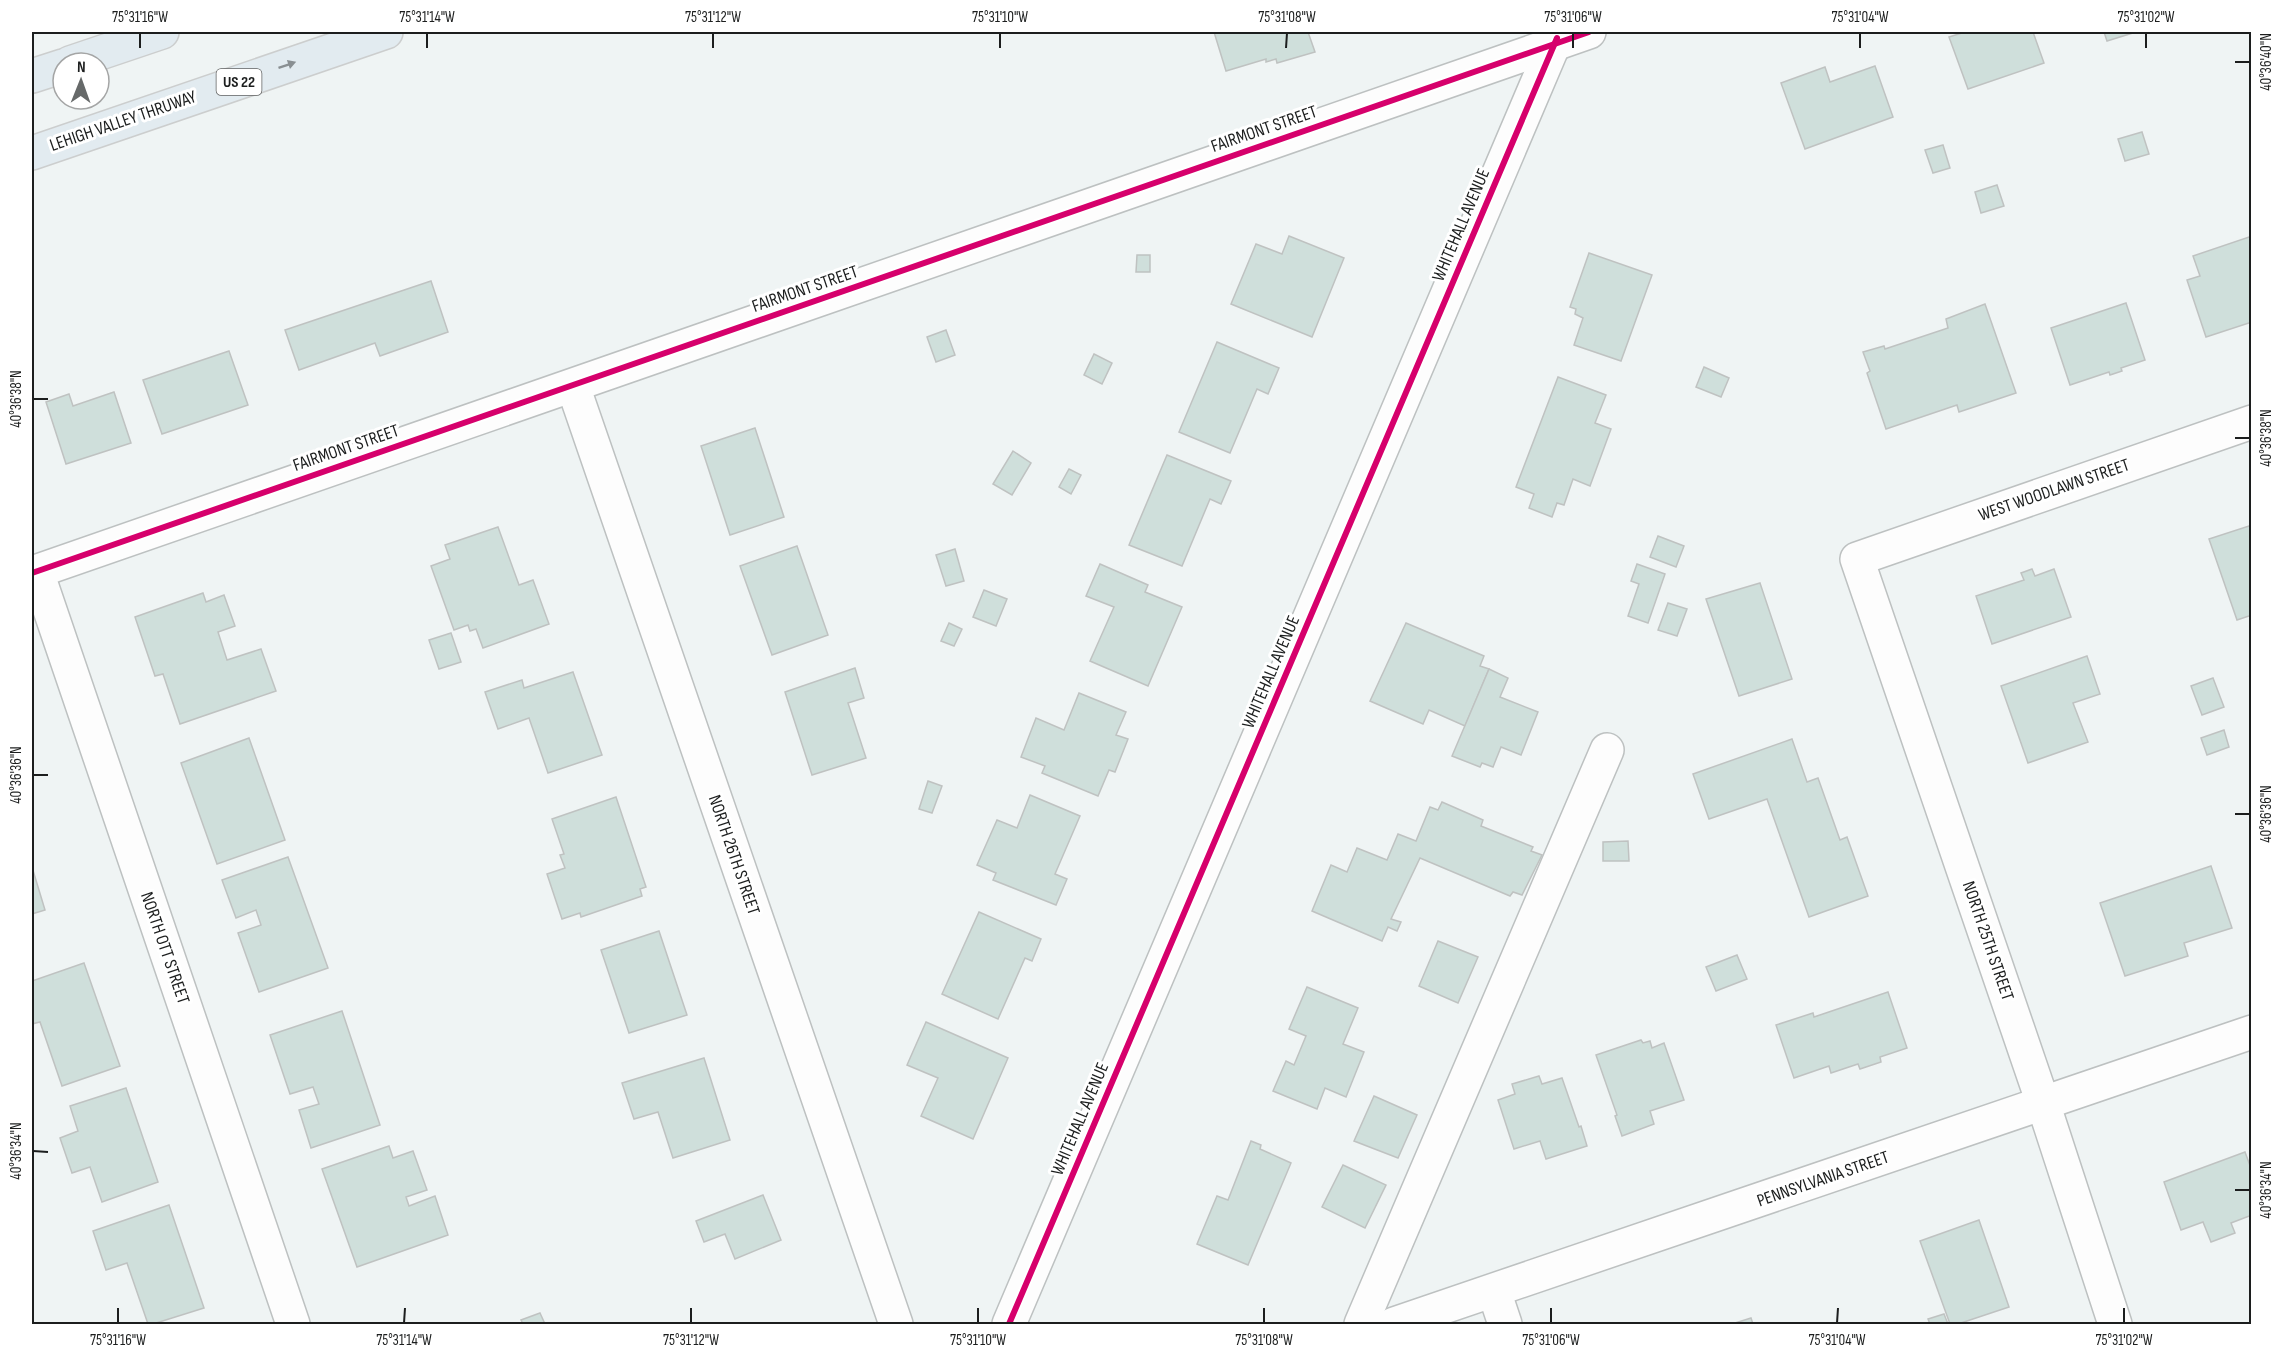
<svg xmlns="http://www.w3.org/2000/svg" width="2283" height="1356" font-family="'Sofia Sans Condensed',sans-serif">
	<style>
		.building { fill: #cfdfdb; stroke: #bfc2c1; stroke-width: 1.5 }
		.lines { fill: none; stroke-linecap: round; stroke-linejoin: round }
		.minor-casing { stroke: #bdc1c1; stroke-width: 36 }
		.highway-casing { stroke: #cccece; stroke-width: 36 }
		.minor { stroke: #fdfdfd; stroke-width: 33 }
		.highway { stroke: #e2ebf0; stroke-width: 33 }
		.cycleway-casing { stroke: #fff; stroke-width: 10 }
		.cycleway { stroke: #d6006c; stroke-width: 6 }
		.oneway { fill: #898f92 }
		.ticks { fill: none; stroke: #1c1e1e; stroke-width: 2 }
		.labels { text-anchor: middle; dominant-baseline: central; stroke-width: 6; stroke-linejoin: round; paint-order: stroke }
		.shield { fill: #fff; stroke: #606262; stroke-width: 1.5 }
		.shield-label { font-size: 16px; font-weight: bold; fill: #1c1e1e }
		.street-label { font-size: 18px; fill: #1c1e1e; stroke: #fff }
		.neatline { fill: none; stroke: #1c1e1e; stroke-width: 2 }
		.ticks-label { font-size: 15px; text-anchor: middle; fill: #1c1e1e }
	</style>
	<rect width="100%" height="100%" fill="#eff4f4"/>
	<g class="building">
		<polygon points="1214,32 1308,32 1315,52 1277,63 1276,59 1266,62 1266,59 1226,71"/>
		<polygon points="1965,32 2033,32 2044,63 1968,89 1949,37"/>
		<polygon points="2104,32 2136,32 2107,41"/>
		<polygon points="1875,66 1893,117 1805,149 1781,83 1825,67 1830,82"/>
		<polygon points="2142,132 2149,154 2125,161 2118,139"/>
		<polygon points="1943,145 1950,168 1933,173 1925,150"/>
		<polygon points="1997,185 2004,206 1981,213 1975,192"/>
		<polygon points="1289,236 1344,258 1312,337 1231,304 1256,244 1282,254"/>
		<polygon points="2252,236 2252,322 2206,337 2187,280 2200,276 2193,256"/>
		<polygon points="1589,253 1652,275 1621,361 1574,345 1583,318 1575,314 1576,309 1570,307"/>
		<polygon points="1137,255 1150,255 1150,272 1136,272"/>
		<polygon points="431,281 448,332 380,356 375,343 299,370 285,330"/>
		<polygon points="2126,303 2145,360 2121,368 2122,371 2110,375 2109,372 2070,385 2051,328"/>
		<polygon points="1985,304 2016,393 1959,412 1957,405 1886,429 1867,373 1870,371 1863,352 1884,346 1885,349 1948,328 1946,319"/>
		<polygon points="946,330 955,355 936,362 927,337"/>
		<polygon points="1217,342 1279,368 1268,394 1257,389 1230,453 1179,432"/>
		<polygon points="229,351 248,405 162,434 143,380"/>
		<polygon points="1094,354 1112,363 1102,384 1084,375"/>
		<polygon points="1704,367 1729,378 1721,397 1696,387"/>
		<polygon points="1558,377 1606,395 1595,423 1611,429 1590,486 1573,479 1564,505 1557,503 1552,517 1529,508 1534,494 1516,487"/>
		<polygon points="114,392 131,443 66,464 46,402 69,394 73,406"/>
		<polygon points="755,428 784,517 730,535 701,446"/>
		<polygon points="1013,451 1031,463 1012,495 993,484"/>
		<polygon points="1167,455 1231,481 1221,504 1210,499 1182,566 1129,545"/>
		<polygon points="1069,469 1081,475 1071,494 1059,487"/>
		<polygon points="2252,525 2252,615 2237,620 2209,539"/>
		<polygon points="498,527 519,585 533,580 549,624 483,648 476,629 470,631 468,625 454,630 431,566 450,559 445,545"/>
		<polygon points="1658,536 1684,546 1676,567 1650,557"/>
		<polygon points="797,546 828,635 772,655 740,566"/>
		<polygon points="955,549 964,581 946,586 936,555"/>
		<polygon points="1100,564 1148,585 1145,592 1182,607 1148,686 1090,661 1114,607 1086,596"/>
		<polygon points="1637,564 1665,574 1648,623 1628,616 1639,584 1631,581"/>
		<polygon points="2032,569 2035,576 2054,569 2071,617 1992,644 1976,596 2024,580 2021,573"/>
		<polygon points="1760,583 1792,679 1739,696 1706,599"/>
		<polygon points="984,590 1007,599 996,626 973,617"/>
		<polygon points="203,593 206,602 224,595 235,626 218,632 227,660 261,649 276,691 180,724 163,674 155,676 135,617"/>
		<polygon points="1668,603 1687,609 1677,636 1658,630"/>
		<polygon points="949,623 962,629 954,646 941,641"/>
		<polygon points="1406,623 1484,656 1480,666 1489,669 1465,726 1429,710 1423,724 1370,701"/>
		<polygon points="451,633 461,662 439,669 429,640"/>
		<polygon points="2087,656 2100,694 2073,703 2088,742 2028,763 2001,686"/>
		<polygon points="855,668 864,698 848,703 866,758 812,775 785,692"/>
		<polygon points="1489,669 1508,678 1500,697 1538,712 1521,755 1501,747 1493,767 1482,763 1480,767 1452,756"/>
		<polygon points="573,672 602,755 548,773 529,718 498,729 485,692 522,680 524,688"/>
		<polygon points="2213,678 2224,707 2202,715 2191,686"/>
		<polygon points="1079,693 1126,712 1116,735 1128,739 1115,772 1109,770 1098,796 1042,773 1045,766 1021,757 1036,718 1064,730"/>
		<polygon points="2224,730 2229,747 2207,755 2201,738"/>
		<polygon points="249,738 285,840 217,864 181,763"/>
		<polygon points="1792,739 1807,782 1818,778 1840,840 1847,837 1868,896 1809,917 1767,799 1709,819 1693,774"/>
		<polygon points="928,781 942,786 932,813 919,809"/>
		<polygon points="1030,795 1080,816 1055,874 1067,879 1056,905 993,880 996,873 977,865 997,820 1017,828"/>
		<polygon points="616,797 646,887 640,889 642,896 581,917 580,913 562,919 547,874 565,868 560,855 564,854 552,819"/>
		<polygon points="1442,802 1483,820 1481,826 1533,847 1531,851 1542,855 1522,895 1513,892 1510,896 1420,858 1391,919 1401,922 1397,931 1388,927 1382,941 1312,911 1331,865 1347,872 1357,848 1387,860 1398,834 1416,841 1430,807 1438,810"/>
		<polygon points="1628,841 1629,861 1603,861 1603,842"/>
		<polygon points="288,857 328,968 259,992 238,933 261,925 256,910 236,918 222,880"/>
		<polygon points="2211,866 2232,928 2184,943 2188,956 2125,976 2100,903"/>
		<polygon points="32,867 45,910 32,914"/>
		<polygon points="979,912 1041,939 1032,961 1025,958 998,1019 942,994"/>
		<polygon points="659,931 687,1015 629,1033 601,950"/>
		<polygon points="1438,941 1478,957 1458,1003 1419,986"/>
		<polygon points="1737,955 1747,979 1716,991 1706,967"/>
		<polygon points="84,963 120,1066 62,1086 40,1022 32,1024 32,981"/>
		<polygon points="1307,987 1358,1008 1343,1044 1364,1052 1346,1097 1325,1088 1317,1109 1273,1091 1286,1061 1294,1065 1306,1036 1289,1029"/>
		<polygon points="1888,992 1907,1048 1880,1057 1881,1062 1860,1069 1858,1064 1831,1073 1829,1066 1794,1078 1776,1025 1813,1013 1814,1017"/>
		<polygon points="342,1011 380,1125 311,1148 299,1110 319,1104 313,1087 290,1094 270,1035"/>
		<polygon points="926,1022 1008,1058 973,1139 921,1116 938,1078 907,1065"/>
		<polygon points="1641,1040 1643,1043 1650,1041 1652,1048 1664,1043 1684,1100 1650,1111 1654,1124 1622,1136 1615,1116 1617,1115 1596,1055"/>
		<polygon points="704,1058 730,1140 673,1158 658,1112 634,1119 622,1083"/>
		<polygon points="1539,1076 1542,1084 1562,1078 1579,1127 1581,1126 1587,1146 1546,1159 1540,1141 1514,1149 1498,1100 1515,1094 1512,1084"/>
		<polygon points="126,1088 158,1182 102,1202 90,1167 72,1173 60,1138 78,1131 70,1106"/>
		<polygon points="1374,1096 1417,1115 1398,1158 1354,1141"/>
		<polygon points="1251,1141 1261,1145 1260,1149 1291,1163 1248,1265 1197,1244 1217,1196 1228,1200"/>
		<polygon points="389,1146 393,1158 413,1151 427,1190 406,1197 409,1206 435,1196 448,1235 357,1267 322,1169"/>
		<polygon points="2245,1152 2252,1171 2252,1215 2231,1223 2235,1233 2211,1242 2203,1222 2181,1230 2164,1182"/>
		<polygon points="1343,1165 1386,1185 1365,1228 1322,1207"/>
		<polygon points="763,1195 781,1240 735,1259 725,1234 704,1242 696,1221"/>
		<polygon points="169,1205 204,1308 153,1324 148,1324 127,1263 106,1270 93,1231"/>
		<polygon points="1979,1220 2009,1307 1958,1324 1950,1324 1920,1241"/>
		<polygon points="540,1313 545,1324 523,1324 521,1320"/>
		<polygon points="1944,1314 1948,1324 1930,1324 1928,1319"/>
		<polygon points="1751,1318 1753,1324 1732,1324"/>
	</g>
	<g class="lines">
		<defs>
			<g id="minor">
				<polyline points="573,386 896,1324"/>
				<polyline points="37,572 293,1324"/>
				<polyline points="32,573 1589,32"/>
				<polyline points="1494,1291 1505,1324"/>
				<polyline points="1009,1324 1559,32"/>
				<polyline points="1361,1324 1607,750"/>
				<polyline points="1394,1324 2252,1032"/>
				<polyline points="2115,1324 2043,1103 1857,559 2252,422"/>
			</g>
			<g id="highway">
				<polyline points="70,63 162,32"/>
				<polyline points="32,76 63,66"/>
				<polyline points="32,153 386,32"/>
			</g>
		</defs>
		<use href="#minor" class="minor-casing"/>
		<use href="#highway" class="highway-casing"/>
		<use href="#minor" class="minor"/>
		<use href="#highway" class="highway"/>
		<defs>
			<g id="cycleway">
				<polyline points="32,573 1589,32"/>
				<polyline points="1009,1324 1557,38"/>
			</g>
		</defs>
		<use href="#cycleway" class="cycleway-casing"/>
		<use href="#cycleway" class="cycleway"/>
	</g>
	<defs><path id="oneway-solid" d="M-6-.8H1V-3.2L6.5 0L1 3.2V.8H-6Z" transform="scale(1.5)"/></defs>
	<use class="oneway" href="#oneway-solid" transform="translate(287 65) rotate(-19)"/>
	<path class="ticks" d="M140,48V33M427,48V33M713,48V33M1000,48V33M1286,48L1287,33M1573,48V33M1860,48V33M2146,48V33M2235,62H2250M33,399H48M2235,438H2250M33,775H48M2235,814H2250M33,1151L48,1152M2235,1190H2250M118,1323V1308M404,1323L405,1308M691,1323V1308M978,1323V1308M1264,1323V1308M1551,1323V1308M1837,1323L1838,1308M2124,1323V1308"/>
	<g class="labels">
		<rect class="shield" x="216.5" y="69" width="45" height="26" rx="4.5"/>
		<g class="shield-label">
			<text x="239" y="82">US 22</text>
		</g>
		<g class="street-label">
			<text transform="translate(123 121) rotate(-19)">LEHIGH VALLEY THRUWAY</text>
			<text transform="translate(1264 129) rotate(-19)">FAIRMONT STREET</text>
			<text transform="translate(1461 225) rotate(-67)">WHITEHALL AVENUE</text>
			<text transform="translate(805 289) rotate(-19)">FAIRMONT STREET</text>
			<text transform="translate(346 448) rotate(-19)">FAIRMONT STREET</text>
			<text transform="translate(2054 490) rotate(-19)">WEST WOODLAWN STREET</text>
			<text transform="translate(1271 672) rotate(-67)">WHITEHALL AVENUE</text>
			<text transform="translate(734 855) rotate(71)">NORTH 26TH STREET</text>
			<text transform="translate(1988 941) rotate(71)">NORTH 25TH STREET</text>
			<text transform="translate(165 948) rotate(71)">NORTH OTT STREET</text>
			<text transform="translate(1080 1119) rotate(-67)">WHITEHALL AVENUE</text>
			<text transform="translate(1823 1179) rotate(-19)">PENNSYLVANIA STREET</text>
		</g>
	</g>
	<rect width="2283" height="1356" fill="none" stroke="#ffffff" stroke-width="66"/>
	<g transform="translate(81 81) rotate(1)"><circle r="28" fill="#ffffff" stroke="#a4a5a5" stroke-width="1.5"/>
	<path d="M0-4.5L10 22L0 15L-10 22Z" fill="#666969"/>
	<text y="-9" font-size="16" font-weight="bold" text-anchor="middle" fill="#1c1e1e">N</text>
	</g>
	<rect x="33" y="33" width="2217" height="1290" class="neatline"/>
	<g class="ticks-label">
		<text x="140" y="22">75°31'16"W</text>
		<text x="427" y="22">75°31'14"W</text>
		<text x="713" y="22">75°31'12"W</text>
		<text x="1000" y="22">75°31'10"W</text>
		<text x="1287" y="22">75°31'08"W</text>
		<text x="1573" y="22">75°31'06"W</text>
		<text x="1860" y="22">75°31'04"W</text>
		<text x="2146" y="22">75°31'02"W</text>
		<text transform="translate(2266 62) rotate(-90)" y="5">40°36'40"N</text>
		<text transform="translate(16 399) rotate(-90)" y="5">40°36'38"N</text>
		<text transform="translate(2266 438) rotate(-90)" y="5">40°36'38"N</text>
		<text transform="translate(16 775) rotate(-90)" y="5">40°36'36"N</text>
		<text transform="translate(2266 814) rotate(-90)" y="5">40°36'36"N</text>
		<text transform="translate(16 1151) rotate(-90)" y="5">40°36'34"N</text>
		<text transform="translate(2266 1190) rotate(-90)" y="5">40°36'34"N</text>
		<text x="118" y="1345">75°31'16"W</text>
		<text x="404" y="1345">75°31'14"W</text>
		<text x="691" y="1345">75°31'12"W</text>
		<text x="978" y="1345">75°31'10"W</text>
		<text x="1264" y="1345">75°31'08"W</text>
		<text x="1551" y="1345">75°31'06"W</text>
		<text x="1837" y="1345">75°31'04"W</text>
		<text x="2124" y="1345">75°31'02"W</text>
	</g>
</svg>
